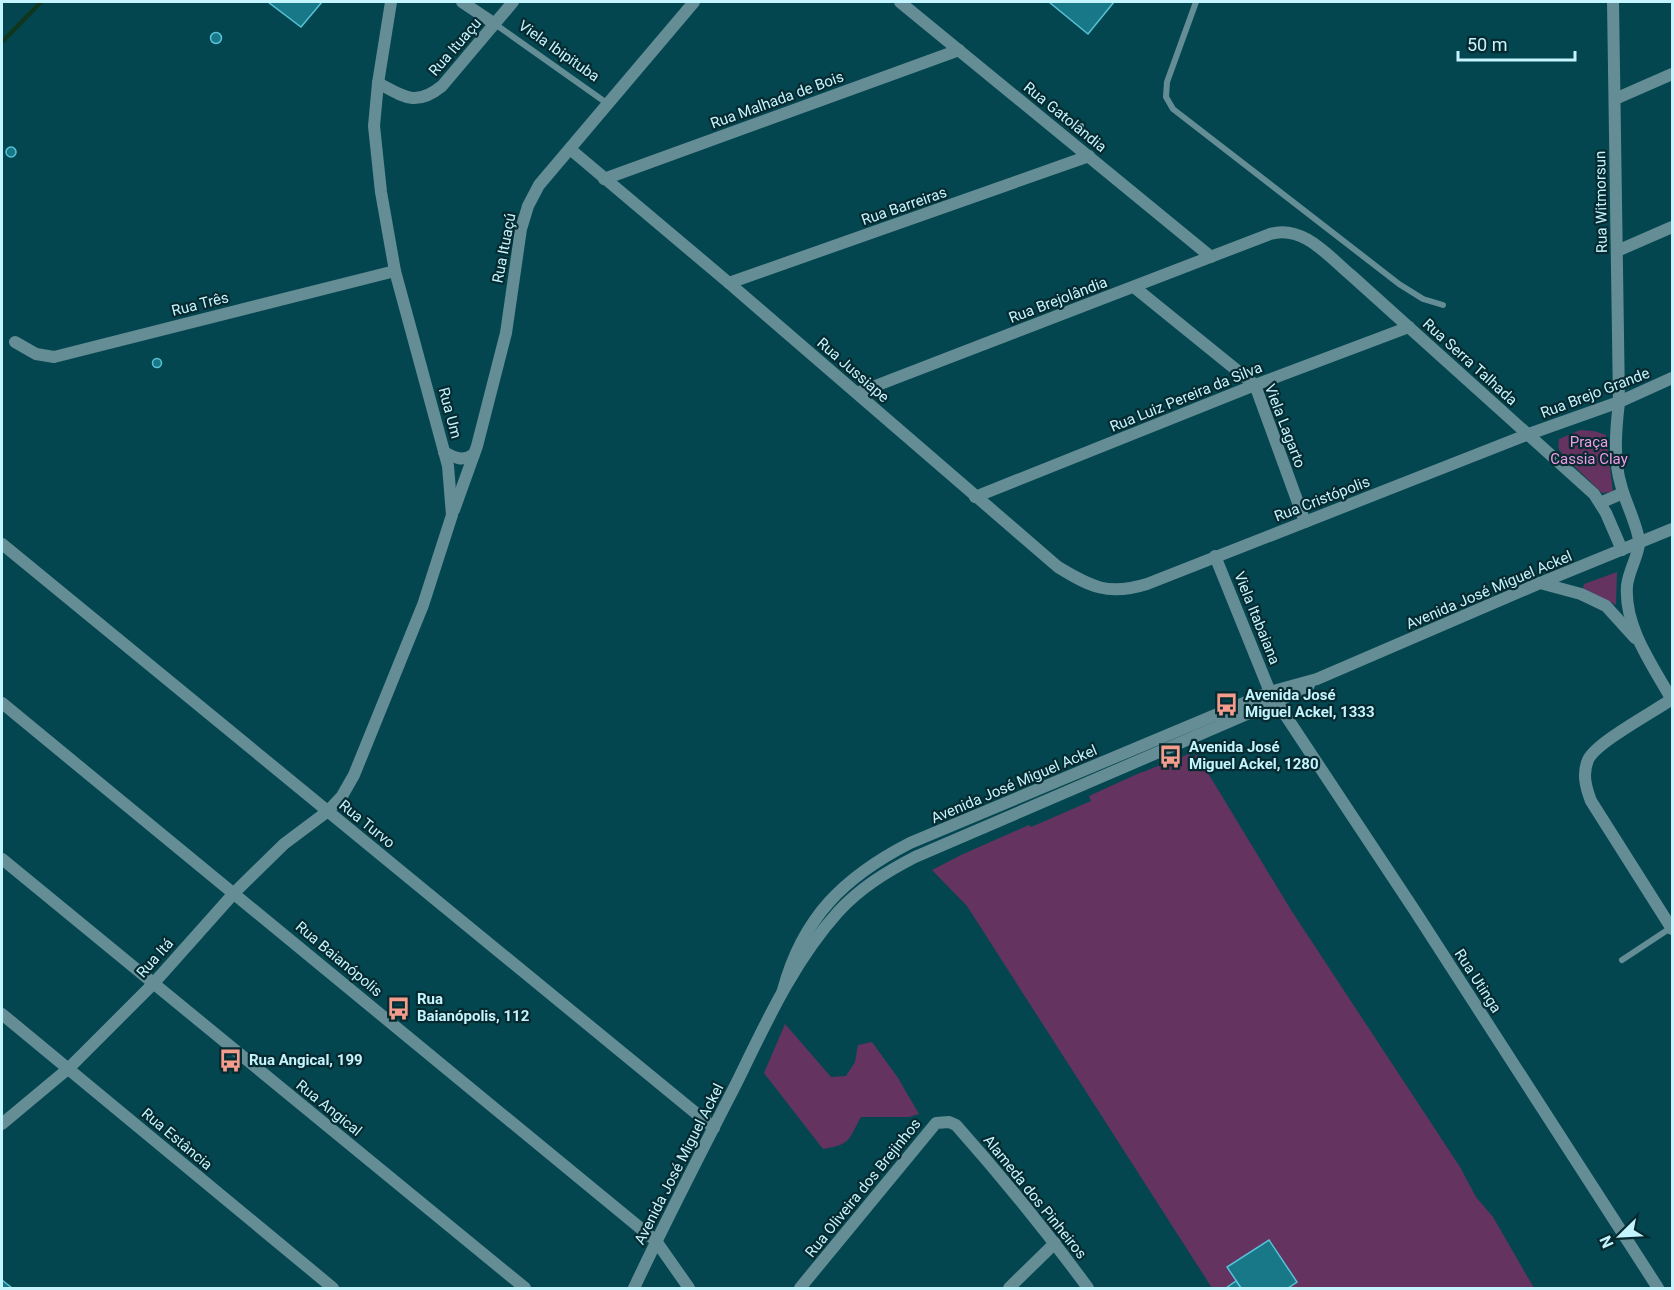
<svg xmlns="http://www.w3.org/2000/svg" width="1674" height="1290" font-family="Roboto,sans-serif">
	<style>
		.green { fill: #65335f }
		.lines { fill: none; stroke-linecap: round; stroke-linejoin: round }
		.stream { stroke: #10371d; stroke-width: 4.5 }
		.building { fill: #197887; stroke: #57c2d6; stroke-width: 1.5 }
		.service { stroke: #658d95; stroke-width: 6 }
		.minor { stroke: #658d95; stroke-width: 12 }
		.tertiary { stroke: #658d95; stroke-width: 12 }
		.labels { text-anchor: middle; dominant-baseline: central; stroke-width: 4.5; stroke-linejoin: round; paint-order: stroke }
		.street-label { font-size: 15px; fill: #c4f4fe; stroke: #062a30 }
		.park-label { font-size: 15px; fill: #f19ce6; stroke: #062a30 }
		.poi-label { font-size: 15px; font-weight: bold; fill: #c4f4fe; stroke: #062a30; text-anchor: start }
	</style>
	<rect width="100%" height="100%" fill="#044650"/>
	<g class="green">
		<path d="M1580,430L1594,431L1606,435L1613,492L1602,493C1595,485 1560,454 1559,449C1558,447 1559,441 1559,439Z"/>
		<polygon points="1617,572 1616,605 1583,588 1584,584"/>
		<polygon points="1189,754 1191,758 1197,755 1291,910 1460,1167 1476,1197 1493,1217 1534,1288 1212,1288 967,906 932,870 961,855 1029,825 1031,827 1091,801 1089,796 1135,775"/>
		<path d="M785,1024L831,1077L846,1076L855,1062L858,1045L872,1042L898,1078L919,1114L909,1117H861C848,1140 852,1144 823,1149L764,1073Z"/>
	</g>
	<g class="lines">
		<polyline class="stream" points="2,42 41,2"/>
	</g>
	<g class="building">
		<polygon points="268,2 322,2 301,27"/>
		<polygon points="1049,2 1114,2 1088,34"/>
		<circle cx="216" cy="38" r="5.5"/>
		<circle cx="11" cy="152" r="5"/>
		<circle cx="157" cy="363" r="4.5"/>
		<polygon points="1269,1240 1297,1282 1288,1288 1241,1288 1227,1267"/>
		<polygon points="2,1280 12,1288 2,1288"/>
		<polygon points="1236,1281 1241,1288 1226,1288"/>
	</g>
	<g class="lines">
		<g class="service">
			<polyline points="1196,2 1167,82 1166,97 1173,109 1399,284 1423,299 1443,305"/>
			<polyline points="495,24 608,104"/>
			<polyline points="1622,960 1672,927"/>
		</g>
		<g class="minor">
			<polyline points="462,2 495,24"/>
			<polyline points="900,2 1211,257"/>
			<path d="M1613,2L1619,402C1616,428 1613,459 1621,485C1624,499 1639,529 1639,542C1640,552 1628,572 1627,586C1624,627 1653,666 1672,700"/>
			<path d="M378,83C404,97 416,107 442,86L513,2"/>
			<polyline points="1615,99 1672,74"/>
			<path d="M570,149L729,283L1058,567C1091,587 1108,596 1147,584L1529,434L1619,402L1672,378"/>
			<polyline points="604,179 959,50"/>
			<polyline points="1617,251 1672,227"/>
			<polyline points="729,283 1089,156"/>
			<polyline points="1134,287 1255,385 1305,522"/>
			<polyline points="15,342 36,354 54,357 395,271"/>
			<path d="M857,393L1270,234C1303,224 1329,257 1352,276L1594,494L1606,513L1622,550"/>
			<path d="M444,452C455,458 463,462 474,454"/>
			<polyline points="975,497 1255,385 1409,327"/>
			<polyline points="1600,503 1623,493"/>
			<polyline points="454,510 477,446 506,333 521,229 528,206 539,185 694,2"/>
			<polyline points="2,544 714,1128"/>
			<polyline points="1215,556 1270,692 1415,911 1658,1288"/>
			<polyline points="1540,583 1581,594 1606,606 1635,638"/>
			<path d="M1672,699C1655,711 1595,743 1588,760C1582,774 1586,788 1591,801L1672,929"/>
			<polyline points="2,859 525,1288"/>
			<polyline points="2,1014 333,1288"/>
			<polyline points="2,1124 69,1068 153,984 235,892 284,844 328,811 342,796 354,775 423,605 452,515 448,466 395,271 381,192 374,126 378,83 391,2"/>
			<polyline points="656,1241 689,1288"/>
			<path d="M800,1288L936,1123L949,1122L956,1125C1003,1178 1047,1232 1088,1288"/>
			<polyline points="1009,1288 1055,1243"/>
		</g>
		<g class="tertiary">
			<polyline points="2,703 656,1241"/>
			<path d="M783,990C803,917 844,877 910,843L1270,692L1317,679L1540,583L1672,529"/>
			<path d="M634,1288C666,1220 701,1152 736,1084C765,1025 793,962 838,912C860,888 886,872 915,857L1289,696L1309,685"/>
		</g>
	</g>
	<defs>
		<symbol id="bus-bare" viewBox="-9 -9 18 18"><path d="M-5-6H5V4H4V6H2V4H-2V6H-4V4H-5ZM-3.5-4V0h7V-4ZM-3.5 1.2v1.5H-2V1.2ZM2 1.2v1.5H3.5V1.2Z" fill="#f49d8d" stroke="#062a30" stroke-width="2.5" paint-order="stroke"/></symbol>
	</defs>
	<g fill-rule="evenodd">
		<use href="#bus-bare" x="1210" y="688" width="33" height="33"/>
		<use href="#bus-bare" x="1154" y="740" width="33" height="33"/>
		<use href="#bus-bare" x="382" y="992" width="33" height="33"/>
		<use href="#bus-bare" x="214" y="1044" width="33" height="33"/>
	</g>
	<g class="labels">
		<g class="street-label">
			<text transform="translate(455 47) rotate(-49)">Rua Ituaçu</text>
			<text transform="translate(559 51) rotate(35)">Viela Ibipituba</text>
			<text transform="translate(777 100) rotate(-20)">Rua Malhada de Bois</text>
			<text transform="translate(1065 117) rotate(39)">Rua Gatolândia</text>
			<text transform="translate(1601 202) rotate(-91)">Rua Witmorsun</text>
			<text transform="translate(904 206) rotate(-19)">Rua Barreiras</text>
			<text transform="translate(504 248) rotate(-79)">Rua Ituaçú</text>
			<text transform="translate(1058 300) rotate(-21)">Rua Brejolândia</text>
			<text transform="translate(200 304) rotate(-14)">Rua Três</text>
			<text transform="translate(1470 362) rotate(42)">Rua Serra Talhada</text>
			<text transform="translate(853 370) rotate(41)">Rua Jussiape</text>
			<text transform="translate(1595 393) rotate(-21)">Rua Brejo Grande</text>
			<text transform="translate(1186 397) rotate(-22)">Rua Luiz Pereira da Silva</text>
			<text transform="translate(450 413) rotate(75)">Rua Um</text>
			<text transform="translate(1285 426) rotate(69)">Viela Lagarto</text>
			<text transform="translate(1322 499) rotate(-21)">Rua Cristópolis</text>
			<text transform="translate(1489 590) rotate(-23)">Avenida José Miguel Ackel</text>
			<text transform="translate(1257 618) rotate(68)">Viela Itabaiana</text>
			<text transform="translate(1014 784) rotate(-23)">Avenida José Miguel Ackel</text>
			<text transform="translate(367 824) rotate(39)">Rua Turvo</text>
			<text transform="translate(155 958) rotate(-48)">Rua Itá</text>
			<text transform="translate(339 959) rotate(40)">Rua Baianópolis</text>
			<text transform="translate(1478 981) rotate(57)">Rua Utinga</text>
			<text transform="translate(329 1108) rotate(39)">Rua Angical</text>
			<text transform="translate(177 1139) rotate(40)">Rua Estância</text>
			<text transform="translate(679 1164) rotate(-63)">Avenida José Miguel Ackel</text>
			<text transform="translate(863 1188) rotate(-51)">Rua Oliveira dos Brejinhos</text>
			<text transform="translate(1035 1197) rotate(51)">Alameda dos Pinheiros</text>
		</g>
		<g class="park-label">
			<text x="1589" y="442">Praça<tspan x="1589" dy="17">Cassia Clay</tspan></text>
		</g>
		<g class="poi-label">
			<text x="1245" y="695">Avenida José<tspan x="1245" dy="17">Miguel Ackel, 1333</tspan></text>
			<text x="1189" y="747">Avenida José<tspan x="1189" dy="17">Miguel Ackel, 1280</tspan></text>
			<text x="417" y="999">Rua<tspan x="417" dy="17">Baianópolis, 112</tspan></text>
			<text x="249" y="1060">Rua Angical, 199</text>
		</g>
	</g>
	<rect width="1674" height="1290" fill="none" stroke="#c4f4fe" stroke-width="6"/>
	<g transform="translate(1620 1236) rotate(246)" stroke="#062a30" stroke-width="4.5" paint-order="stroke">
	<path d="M0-4.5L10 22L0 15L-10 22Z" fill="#c4f4fe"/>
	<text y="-9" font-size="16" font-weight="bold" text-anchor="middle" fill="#c4f4fe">N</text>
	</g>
	<path d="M1458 51v9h117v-9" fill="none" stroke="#c4f4fe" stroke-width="3"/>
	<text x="1467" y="51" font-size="18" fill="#c4f4fe" stroke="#062a30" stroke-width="4.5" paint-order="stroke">50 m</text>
</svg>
